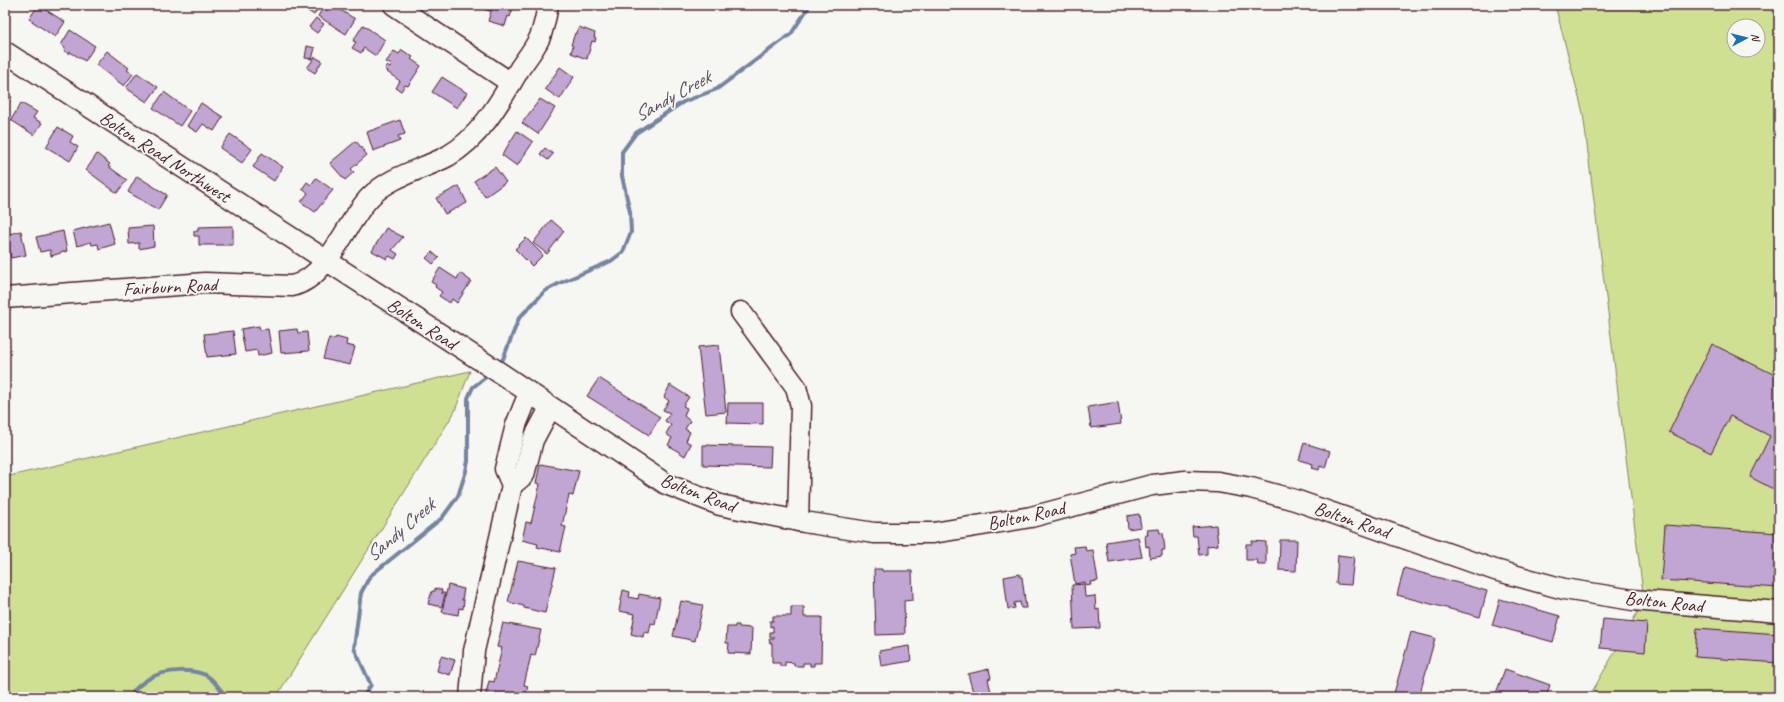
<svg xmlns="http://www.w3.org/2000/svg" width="1784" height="702" font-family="Caveat,sans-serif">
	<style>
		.green { fill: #cfe093; stroke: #8c805f; fill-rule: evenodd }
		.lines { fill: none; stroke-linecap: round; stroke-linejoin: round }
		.stream { stroke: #7484a0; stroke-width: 4 }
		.building { fill: #c1a5d2; stroke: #4a1f2b }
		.minor-casing { stroke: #4a1f2b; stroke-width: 23 }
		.minor { stroke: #f6f6f2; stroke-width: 20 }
		.labels { text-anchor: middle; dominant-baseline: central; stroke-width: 3.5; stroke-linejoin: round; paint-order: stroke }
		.street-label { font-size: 19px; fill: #4a1f2b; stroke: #f6f6f2 }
		.water-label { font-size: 20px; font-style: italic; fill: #5f5166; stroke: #f6f6f2 }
	</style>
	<rect width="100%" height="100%" fill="#f6f6f2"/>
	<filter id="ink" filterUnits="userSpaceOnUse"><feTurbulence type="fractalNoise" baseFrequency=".025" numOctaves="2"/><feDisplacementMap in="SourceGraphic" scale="8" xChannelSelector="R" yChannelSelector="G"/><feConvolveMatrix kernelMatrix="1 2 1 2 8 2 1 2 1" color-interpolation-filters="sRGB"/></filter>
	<g filter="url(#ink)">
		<g class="green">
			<path d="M1555,5H1779V697H1589L1644,601L1583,113ZM1734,26H1758V50H1734Z"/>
			<polygon points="470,371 454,413 276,697 5,697 5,477"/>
		</g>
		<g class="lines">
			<g class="stream">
				<polyline points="497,366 503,359 519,318 545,291 560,283 611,261 623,252 631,232 630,212 622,176 622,152 636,133 683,102 717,89 791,34 810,5"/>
				<path d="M129,697C134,690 141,683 150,678C164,670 196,667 210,678C216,683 221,691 227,697"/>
				<polyline points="363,697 371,685 354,648 361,593 370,576 442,518 458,496 466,471 468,461 468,398 473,387 490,374"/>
			</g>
		</g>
		<g class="building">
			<polygon points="299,5 320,5 314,15"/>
			<polygon points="325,5 333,8 334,6 355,19 346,34 318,16"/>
			<polygon points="484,5 491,5 490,11 483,9"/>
			<polygon points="493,5 514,5 510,17 508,16 505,26 488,21"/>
			<polygon points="37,7 42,10 43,8 65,22 55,37 29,19"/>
			<polygon points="316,18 324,24 317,33 309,27"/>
			<polygon points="363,25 385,40 376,56 364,48 361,53 352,48 356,42 353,41"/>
			<polygon points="579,27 595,33 594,38 596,38 595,42 592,41 587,59 571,53 573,46 571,45 575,33 577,33"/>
			<polygon points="70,30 95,46 85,61 70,52 69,54 64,51 65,48 61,45"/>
			<polygon points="307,46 315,48 312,59 305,58"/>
			<polygon points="402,50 413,57 411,59 421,66 408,86 405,85 401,91 396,88 400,81 387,72 388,71 385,69 387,66 390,68 392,65 386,62 394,51 399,54"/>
			<polygon points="107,51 129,68 127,70 133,74 124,86 96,65"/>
			<polygon points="315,57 322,61 315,73 307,68"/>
			<polygon points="560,67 574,77 560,99 545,89"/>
			<polygon points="137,73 158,87 147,102 126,88"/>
			<polygon points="442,77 467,93 457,108 432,92"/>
			<polygon points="164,92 190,111 180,126 153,108"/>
			<polygon points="5,93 12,97 5,109"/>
			<polygon points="540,99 555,108 538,134 522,123"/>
			<polygon points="21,103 37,112 33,118 42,123 34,135 11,120"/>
			<polygon points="201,103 223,117 214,131 203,124 197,132 187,126"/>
			<polygon points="400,120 405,134 398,136 400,141 373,151 367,132"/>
			<polygon points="58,127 73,136 70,142 78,147 70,161 46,147"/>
			<polygon points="517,131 533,142 517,166 502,155"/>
			<polygon points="230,134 252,149 242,163 220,148"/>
			<polygon points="356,141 367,155 351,169 354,172 345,180 330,163"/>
			<polygon points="545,148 553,154 548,160 540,154"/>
			<polygon points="262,153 283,167 274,181 253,167"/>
			<polygon points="97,154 110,164 108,166 127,180 117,193 86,170"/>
			<polygon points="495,167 506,182 485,197 474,181"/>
			<polygon points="137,176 167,195 158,210 128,192"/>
			<polygon points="316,178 333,190 315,212 301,202 308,193 302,189 307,182 311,185"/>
			<polygon points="459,186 467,203 445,214 436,198"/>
			<polygon points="551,220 564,231 547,254 533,243"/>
			<polygon points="109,222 115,244 99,249 98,244 92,245 91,242 77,246 73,231"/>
			<polygon points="153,226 154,246 139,249 139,243 129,244 128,228"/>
			<polygon points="233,226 233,245 199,245 199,236 194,236 194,231 198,231 198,227"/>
			<polygon points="386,228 403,237 392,250 398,254 395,259 389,256 387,259 372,251"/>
			<polygon points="21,231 26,255 11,258 10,252 5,254 5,235"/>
			<polygon points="63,231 67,251 51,256 50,250 40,252 36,237"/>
			<polygon points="526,238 543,255 532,266 515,249"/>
			<polygon points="432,252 439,258 433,264 426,258"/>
			<polygon points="440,268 457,279 460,273 471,281 457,303 452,299 450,303 439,296 442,292 435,287 436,285 431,282"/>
			<polygon points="259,326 260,330 268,329 272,353 258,356 257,350 245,352 241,329"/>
			<polygon points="297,329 298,333 307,332 309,351 281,353 279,331"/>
			<polygon points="233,331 236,354 207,357 204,334"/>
			<polygon points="336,337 347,340 346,345 355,347 350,365 323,359 329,338 335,339"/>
			<polygon points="1712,344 1779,377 1779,492 1750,477 1770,436 1730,416 1711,453 1669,432"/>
			<polygon points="719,345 726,412 706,414 698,347"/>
			<polygon points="599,378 660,417 649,435 587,396"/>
			<polygon points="670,385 689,397 683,406 687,408 684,416 690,421 685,429 690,432 686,441 691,444 685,456 668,445 672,438 666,434 671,425 665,421 670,413 663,410 669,401 664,397"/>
			<polygon points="1118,402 1121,424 1091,428 1088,407"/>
			<polygon points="728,403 763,403 763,424 727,423"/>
			<polygon points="1304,443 1330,451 1325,468 1320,466 1319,470 1312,468 1313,464 1299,460"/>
			<polygon points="703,445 771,447 770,467 703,465"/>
			<polygon points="540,464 579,471 573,496 569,495 562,526 566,527 560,552 537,547 538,544 522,540 526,522 531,523 540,484 536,483"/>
			<polygon points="1139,514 1141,527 1128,529 1127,516"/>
			<polygon points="1216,525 1218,545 1207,546 1207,554 1199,555 1197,536 1193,536 1192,527"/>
			<polygon points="1665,525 1779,533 1779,588 1661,580"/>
			<polygon points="1159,529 1160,533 1163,533 1165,550 1162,550 1162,556 1150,558 1149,546 1146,547 1145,535 1148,535 1147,530"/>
			<polygon points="1138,537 1142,557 1109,562 1106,542"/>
			<polygon points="1280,540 1297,540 1296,571 1279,570"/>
			<polygon points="1252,541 1266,542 1266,565 1258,565 1257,560 1246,560 1246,544 1252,544"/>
			<polygon points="1085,546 1086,551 1093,550 1098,581 1090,582 1091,585 1086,586 1085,582 1075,584 1070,554 1075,553 1074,547"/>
			<polygon points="1338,555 1354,557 1351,585 1336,584"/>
			<polygon points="518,561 556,568 545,613 524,608 524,606 508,602"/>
			<polygon points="1404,568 1487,591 1480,617 1397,595"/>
			<polygon points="874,569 882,569 882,571 912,571 913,600 904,601 905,634 876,635"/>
			<polygon points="1020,574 1020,577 1022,577 1026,608 1021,608 1020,602 1014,603 1015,608 1008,609 1004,577"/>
			<polygon points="1084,584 1085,597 1095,596 1096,610 1099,609 1100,628 1074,629 1072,585"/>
			<polygon points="448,585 464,589 462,600 464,600 463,609 459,608 458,615 442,612"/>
			<polygon points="435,588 442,590 441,593 445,593 442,607 428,604 432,591 435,591"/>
			<polygon points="623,590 630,592 629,597 638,599 639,594 660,598 655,624 651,623 649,633 644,632 643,637 631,634 635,614 619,611"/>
			<polygon points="1500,599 1560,616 1553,642 1492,625"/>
			<polygon points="681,601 703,605 695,641 673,636"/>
			<polygon points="791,607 804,607 804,617 822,617 821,663 814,663 814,666 810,666 810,663 803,663 803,666 794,666 794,663 785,662 785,666 780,666 780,663 772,663 772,643 770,643 769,639 774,639 774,637 770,637 770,632 773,632 773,626 770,627 770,621 773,621 773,616 791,616"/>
			<polygon points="1603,619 1647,623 1645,652 1600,648"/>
			<polygon points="503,623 541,630 535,656 531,655 524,685 528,686 525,697 485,697 489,681 494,682 502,648 497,647"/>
			<polygon points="735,625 739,625 739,627 752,628 751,654 728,653 729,643 726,643 727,627 735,627"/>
			<polygon points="1697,628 1779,634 1779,663 1695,657"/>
			<polygon points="1411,632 1435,638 1419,697 1393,697"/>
			<polygon points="909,646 911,661 881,666 879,651"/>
			<polygon points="441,656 455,660 450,675 437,671"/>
			<polygon points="989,669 991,678 988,679 991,692 974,696 968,674"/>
			<polygon points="1505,669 1550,685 1546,697 1499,697 1495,696"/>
		</g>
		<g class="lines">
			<defs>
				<g id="minor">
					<polyline points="394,5 511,83"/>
					<polyline points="5,52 500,373 666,484 720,505 804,522 874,533 933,533 1031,517 1152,485 1185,481 1218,482 1251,488 1295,500 1495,570 1564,589 1633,600 1779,612"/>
					<path d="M5,298L205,283L292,286C329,277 345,223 370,197C392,175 422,170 448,156C481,137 501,100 520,68C527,58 535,48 540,37C544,27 546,16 548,5"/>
					<polyline points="741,312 796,387 801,406 798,521"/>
					<polyline points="512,485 524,475 533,440 550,408"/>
					<polyline points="470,697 474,651 512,485 505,469 516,425 529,393"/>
				</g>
			</defs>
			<use href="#minor" class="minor-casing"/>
			<use href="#minor" class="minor"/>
		</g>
	</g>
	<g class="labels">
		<g class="street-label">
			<text transform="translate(165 157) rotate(33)">Bolton Road Northwest</text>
			<text transform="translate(170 287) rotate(-3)">Fairburn Road</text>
			<text transform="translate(422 324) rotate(33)">Bolton Road</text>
			<text transform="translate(698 493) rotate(21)">Bolton Road</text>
			<text transform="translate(1026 516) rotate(-12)">Bolton Road</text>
			<text transform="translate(1352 520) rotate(19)">Bolton Road</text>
			<text transform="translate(1664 602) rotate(6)">Bolton Road</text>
		</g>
		<g class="water-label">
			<text transform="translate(672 96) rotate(-29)">Sandy Creek</text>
			<text transform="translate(400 530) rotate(-41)">Sandy Creek</text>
		</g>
	</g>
	<rect width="1784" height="702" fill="none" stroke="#f6f6f2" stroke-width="20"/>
	<rect x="10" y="10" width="1764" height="682" fill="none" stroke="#4a1f2b" stroke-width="1.5" filter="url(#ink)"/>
	<g transform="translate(1746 38) rotate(83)"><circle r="19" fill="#f6f6f2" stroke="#b1a0a2"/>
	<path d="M0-3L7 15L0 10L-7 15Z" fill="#1f6fb2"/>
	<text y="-6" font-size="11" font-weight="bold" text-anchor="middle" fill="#4a1f2b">N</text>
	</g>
</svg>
